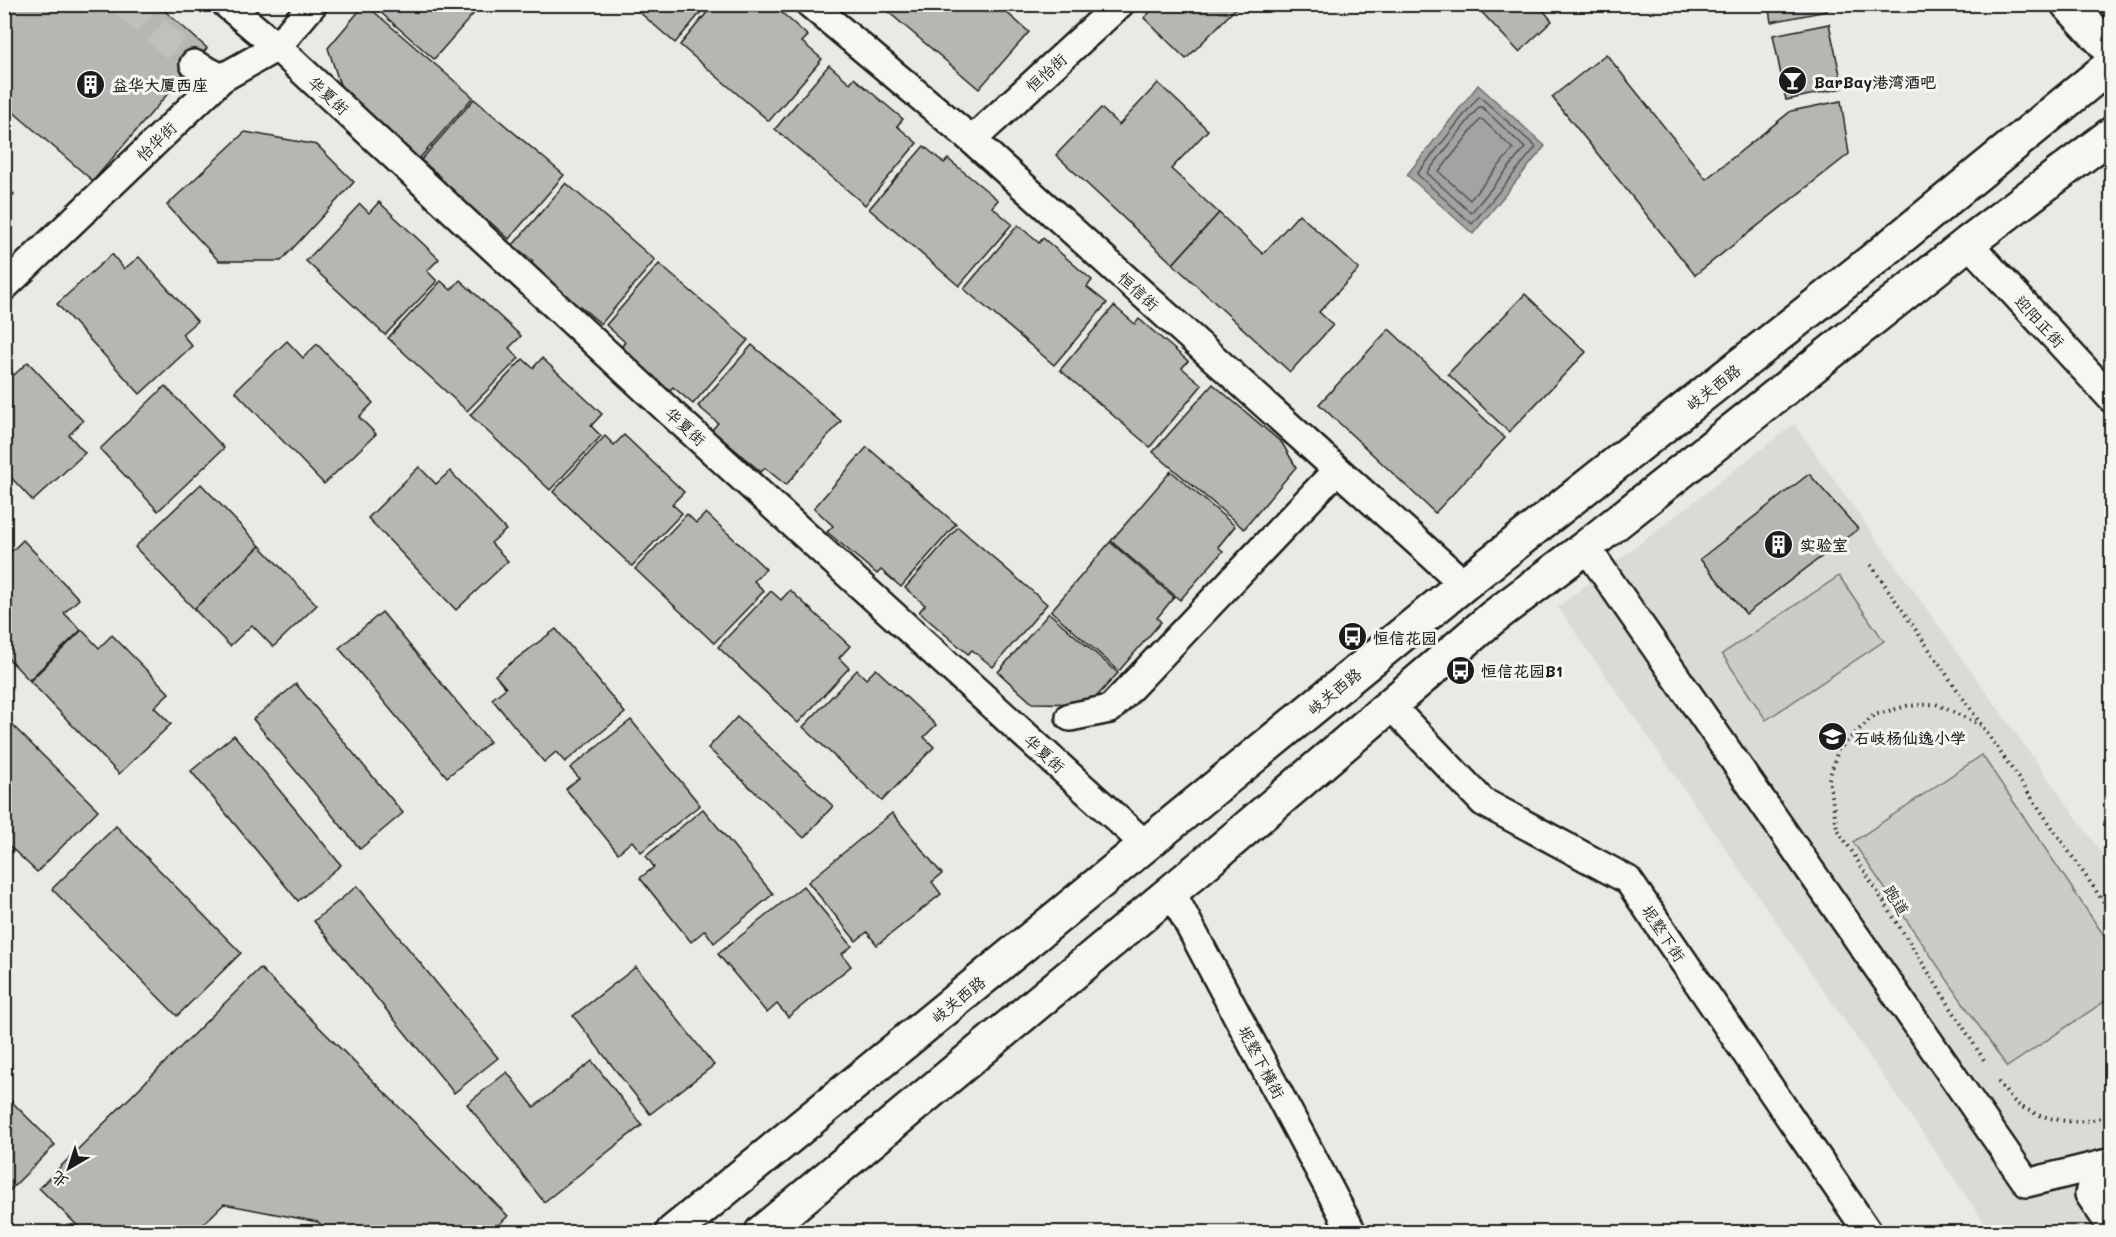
<svg xmlns="http://www.w3.org/2000/svg" width="2116" height="1237" font-family="Mali,'LXGW WenKai TC',sans-serif">
	<style>
		.built { fill: #dadad6 }
		.green { fill: #cbcbc7; stroke: #747472; stroke-width: 1.5 }
		.water { fill: #a3a3a1; stroke: #6d6d6c; stroke-width: 1.5 }
		.lines { fill: none; stroke-linecap: round; stroke-linejoin: round }
		.shore { stroke: #525251; stroke-width: 1.5 }
		.building { fill: #b6b6b3; stroke: #1c1c1c; stroke-width: 1.5 }
		.street-tunnel { stroke: #c0c0bd; stroke-width: 27; stroke-dasharray: 27 14; stroke-linecap: butt }
		.street-casing { stroke: #1c1c1c; stroke-width: 32 }
		.secondary-casing { stroke: #1c1c1c; stroke-width: 38 }
		.path { stroke: #1c1c1c; stroke-width: 4; stroke-dasharray: 1.5 4.5; stroke-linecap: butt }
		.street { stroke: #f6f6f2; stroke-width: 27 }
		.secondary { stroke: #f6f6f2; stroke-width: 33 }
		.labels { text-anchor: middle; dominant-baseline: central; stroke-width: 6; stroke-linejoin: round; paint-order: stroke }
		.street-label { font-size: 16px; fill: #1c1c1c; stroke: #f6f6f2 }
		.poi-label { font-size: 16px; font-weight: bold; fill: #1c1c1c; stroke: #f6f6f2; text-anchor: start }
	</style>
	<rect width="100%" height="100%" fill="#e9e9e5"/>
	<filter id="ink" filterUnits="userSpaceOnUse"><feTurbulence type="fractalNoise" baseFrequency=".0167" numOctaves="2"/><feDisplacementMap in="SourceGraphic" scale="12" xChannelSelector="R" yChannelSelector="G"/><feConvolveMatrix kernelMatrix="1 2 1 2 8 2 1 2 1" color-interpolation-filters="sRGB"/></filter>
	<g filter="url(#ink)">
		<polygon class="built" points="1794,424 2111,866 2111,1232 1991,1232 1558,607"/>
		<g class="green">
			<polygon points="1839,576 1884,641 1766,720 1722,654"/>
			<polygon points="1982,755 2111,946 2111,997 2007,1067 1853,842"/>
		</g>
		<polygon class="water" points="1478,85 1545,146 1473,234 1407,175"/>
		<g class="lines">
			<g class="shore">
				<polygon points="1479,96 1536,147 1472,224 1417,174"/>
				<polygon points="1479,107 1482,107 1525,148 1471,213 1427,173"/>
				<polygon points="1480,120 1483,120 1513,149 1470,200 1439,172"/>
			</g>
		</g>
		<g class="building">
			<polygon points="4,4 157,4 207,48 93,181 4,104"/>
			<polygon points="365,4 473,97 418,160 343,94 328,48"/>
			<polygon points="371,4 482,4 434,59"/>
			<polygon points="630,4 708,4 675,43"/>
			<polygon points="714,4 772,4 808,36 802,42 822,59 769,121 680,45"/>
			<polygon points="879,4 997,4 1029,32 979,89"/>
			<polygon points="1158,4 1236,4 1238,6 1186,59 1144,18"/>
			<polygon points="1474,4 1538,4 1552,21 1519,52"/>
			<polygon points="1768,4 1826,4 1827,11 1771,22"/>
			<polygon points="1829,24 1843,88 1786,100 1773,35"/>
			<polygon points="1606,54 1706,179 1791,111 1841,101 1849,154 1695,275 1552,97"/>
			<polygon points="829,65 850,83 854,78 903,119 897,126 917,143 865,205 775,129"/>
			<polygon points="1158,83 1208,130 1171,169 1219,213 1173,264 1056,155 1101,108 1119,125"/>
			<polygon points="474,99 564,175 509,239 489,221 485,226 435,184 441,177 421,160"/>
			<polygon points="245,132 317,145 354,182 281,261 219,261 167,205"/>
			<polygon points="924,146 944,163 948,159 998,200 992,207 1012,224 959,286 869,209"/>
			<polygon points="566,183 655,260 601,324 580,306 576,311 527,269 533,261 513,245"/>
			<polygon points="4,186 14,194 4,204"/>
			<polygon points="379,202 439,259 427,271 437,281 385,335 306,261 360,204 369,213"/>
			<polygon points="1219,213 1263,254 1299,214 1359,269 1319,312 1333,325 1290,372 1173,264"/>
			<polygon points="1018,225 1039,243 1043,238 1092,280 1087,287 1107,303 1054,365 964,289"/>
			<polygon points="112,254 124,269 139,257 197,321 182,334 192,346 140,394 57,304"/>
			<polygon points="659,264 748,340 693,404 673,387 669,391 620,349 625,342 606,325"/>
			<polygon points="460,280 521,336 509,348 519,358 467,411 388,338 441,281 451,290"/>
			<polygon points="1525,294 1586,352 1509,432 1448,374"/>
			<polygon points="1114,306 1135,324 1139,319 1188,361 1182,368 1202,385 1150,447 1060,370"/>
			<polygon points="1389,329 1505,438 1435,513 1319,404"/>
			<polygon points="287,341 303,358 317,344 373,403 359,417 376,434 324,484 235,391"/>
			<polygon points="752,345 841,421 786,485 765,468 761,472 712,430 718,423 698,406"/>
			<polygon points="542,358 602,414 591,426 601,436 550,490 470,415 523,359 533,368"/>
			<polygon points="28,362 83,421 69,435 85,453 33,501 4,470 4,364 14,375"/>
			<polygon points="1213,384 1282,443 1296,467 1244,529 1153,452"/>
			<polygon points="165,386 224,448 158,511 100,449"/>
			<polygon points="624,435 684,492 672,504 682,513 632,566 553,492 605,436 614,445"/>
			<polygon points="867,447 956,524 901,587 881,570 877,574 827,532 833,526 814,508"/>
			<polygon points="419,467 436,484 450,471 506,530 491,543 508,561 456,610 368,518"/>
			<polygon points="1171,471 1235,526 1218,547 1223,551 1180,600 1111,541"/>
			<polygon points="1809,474 1858,529 1746,614 1700,559"/>
			<polygon points="201,484 260,546 194,609 135,547"/>
			<polygon points="706,513 766,569 754,581 764,591 714,643 635,569 687,514 696,523"/>
			<polygon points="958,527 1047,604 993,667 972,650 968,654 919,612 925,605 905,588"/>
			<polygon points="23,540 79,599 64,613 81,630 29,680 4,654 4,549 9,554"/>
			<polygon points="1110,542 1174,597 1157,618 1161,622 1119,671 1051,611"/>
			<polygon points="260,546 317,605 273,647 252,625 230,646 194,609"/>
			<polygon points="790,590 850,646 839,658 849,668 798,723 718,647 771,591 781,600"/>
			<polygon points="382,612 490,742 447,777 339,648"/>
			<polygon points="1049,613 1118,673 1090,704 1032,703 998,672"/>
			<polygon points="556,629 625,713 565,762 556,752 544,762 492,699 506,688 495,675"/>
			<polygon points="82,630 99,648 112,635 169,693 154,707 171,724 119,774 30,681"/>
			<polygon points="876,669 936,725 924,737 934,747 882,801 803,727 857,670 866,679"/>
			<polygon points="296,684 403,813 360,849 253,719"/>
			<polygon points="4,717 98,810 37,872 4,841"/>
			<polygon points="737,717 833,806 804,838 708,748"/>
			<polygon points="631,720 700,805 641,852 632,841 618,853 566,789 579,778 570,768"/>
			<polygon points="234,735 341,865 298,901 191,771"/>
			<polygon points="703,809 773,894 714,943 705,930 691,942 640,878 654,867 646,856"/>
			<polygon points="892,813 942,874 932,882 941,894 877,945 867,932 856,941 808,882"/>
			<polygon points="116,826 241,953 177,1016 52,889"/>
			<polygon points="357,886 498,1058 454,1093 314,921"/>
			<polygon points="803,886 852,946 842,954 851,966 788,1017 777,1004 767,1013 718,954"/>
			<polygon points="636,967 714,1065 650,1114 573,1016"/>
			<polygon points="260,968 508,1216 491,1232 329,1232 318,1222 224,1204 195,1232 84,1232 39,1188"/>
			<polygon points="592,1061 642,1125 544,1202 467,1104 507,1072 534,1107"/>
			<polygon points="4,1094 55,1145 4,1196"/>
		</g>
		<g class="lines">
			<polyline class="street-tunnel" points="125,4 194,64"/>
			<defs>
				<g id="street">
					<polyline points="226,4 277,47 671,413 1147,846"/>
					<polyline points="810,4 972,140 1464,584"/>
					<polyline points="194,64 222,78"/>
					<polyline points="972,140 1120,4"/>
					<polyline points="1968,243 2112,399"/>
					<polyline points="4,287 222,78 277,47 313,4"/>
					<polyline points="1586,547 2027,1183 2112,1162"/>
					<polyline points="1390,705 1483,802 1628,880 1868,1232"/>
					<polyline points="1070,717 1110,709 1337,470"/>
					<polyline points="1171,891 1352,1232"/>
					<polyline points="2104,1164 2092,1182 2089,1194 2108,1222 2112,1223"/>
				</g>
				<g id="secondary">
					<polyline points="2068,4 2112,51"/>
					<polyline points="673,1232 1464,584 1878,256 2112,64"/>
					<polyline points="762,1232 1202,866 1492,618 1586,547 1968,243 2112,134"/>
				</g>
			</defs>
			<use href="#street" class="street-casing"/>
			<use href="#secondary" class="secondary-casing"/>
			<g class="path">
				<polyline points="1871,565 2112,914"/>
				<polyline points="1981,725 1936,704 1907,706 1874,715 1838,750 1829,779 1837,828 1984,1060"/>
				<path d="M1998,1082C2004,1089 2012,1101 2020,1106C2048,1122 2083,1127 2112,1114"/>
			</g>
			<use href="#street" class="street"/>
			<use href="#secondary" class="secondary"/>
		</g>
	</g>
	<defs>
		<symbol id="bar-disc" viewBox="-11 -11 22 22"><circle r="9.5" fill="#1c1c1c" stroke="#f6f6f2"/><path d="M-6-5H6L.8 .8V4.5H3.5V6h-7V4.5H-.8V.8Z" fill="#fff"/></symbol>
		<symbol id="building-disc" viewBox="-11 -11 22 22"><circle r="9.5" fill="#1c1c1c" stroke="#f6f6f2"/><path d="M-4-6H4V6H1V3H-1V6H-4ZM-2.5-4.3h1.7v1.8h-1.7ZM.8-4.3h1.7v1.8H.8ZM-2.5-1h1.7V.8h-1.7ZM.8-1h1.7V.8H.8Z" fill="#fff"/></symbol>
		<symbol id="bus-disc" viewBox="-11 -11 22 22"><circle r="9.5" fill="#1c1c1c" stroke="#f6f6f2"/><path d="M-5-6H5V4H4V6H2V4H-2V6H-4V4H-5ZM-3.5-4V0h7V-4ZM-3.5 1.2v1.5H-2V1.2ZM2 1.2v1.5H3.5V1.2Z" fill="#fff"/></symbol>
		<symbol id="school-disc" viewBox="-11 -11 22 22"><circle r="9.5" fill="#1c1c1c" stroke="#f6f6f2"/><path d="M0-5L7-2L0 1L-7-2ZM-4 1L0 2.5L4 1V4Q0 6-4 4Z" fill="#fff"/></symbol>
	</defs>
	<g fill-rule="evenodd">
		<use href="#bar-disc" x="1776" y="64" width="33" height="33"/>
		<use href="#building-disc" x="74" y="68" width="33" height="33"/>
		<use href="#building-disc" x="1762" y="528" width="33" height="33"/>
		<use href="#bus-disc" x="1336" y="620" width="33" height="33"/>
		<use href="#bus-disc" x="1444" y="654" width="33" height="33"/>
		<use href="#school-disc" x="1816" y="720" width="33" height="33"/>
	</g>
	<g class="labels">
		<g class="street-label">
			<text transform="translate(1046 72) rotate(-42)">恒怡街</text>
			<text transform="translate(329 95) rotate(43)">华夏街</text>
			<text transform="translate(156 141) rotate(-44)">怡华街</text>
			<text transform="translate(1139 291) rotate(42)">恒信街</text>
			<text transform="translate(2040 321) rotate(47)">迎阳正街</text>
			<text transform="translate(1713 387) rotate(-38)">岐关西路</text>
			<text transform="translate(686 426) rotate(42)">华夏街</text>
			<text transform="translate(1334 691) rotate(-39)">岐关西路</text>
			<text transform="translate(1045 753) rotate(42)">华夏街</text>
			<text transform="translate(1897 900) rotate(58)">跑道</text>
			<text transform="translate(1664 933) rotate(56)">坭墪下街</text>
			<text transform="translate(958 999) rotate(-39)">岐关西路</text>
			<text transform="translate(1262 1062) rotate(62)">坭墪下橫街</text>
		</g>
		<g class="poi-label">
			<text x="1814" y="81">BarBay港湾酒吧</text>
			<text x="112" y="84">益华大厦西座</text>
			<text x="1800" y="544">实验室</text>
			<text x="1373" y="637">恒信花园</text>
			<text x="1481" y="670">恒信花园B1</text>
			<text x="1854" y="737">石岐杨仙逸小学</text>
		</g>
	</g>
	<rect width="2116" height="1237" fill="none" stroke="#f6f6f2" stroke-width="24"/>
	<rect x="12" y="12" width="2092" height="1213" fill="none" stroke="#1c1c1c" stroke-width="2" filter="url(#ink)"/>
	<g transform="translate(69 1168) rotate(219)" stroke="#f6f6f2" stroke-width="4.5" paint-order="stroke">
	<path d="M0-4.5L10 22L0 15L-10 22Z" fill="#1c1c1c"/>
	<text y="-9" font-size="16" font-weight="bold" text-anchor="middle" fill="#1c1c1c">北</text>
	</g>
</svg>
